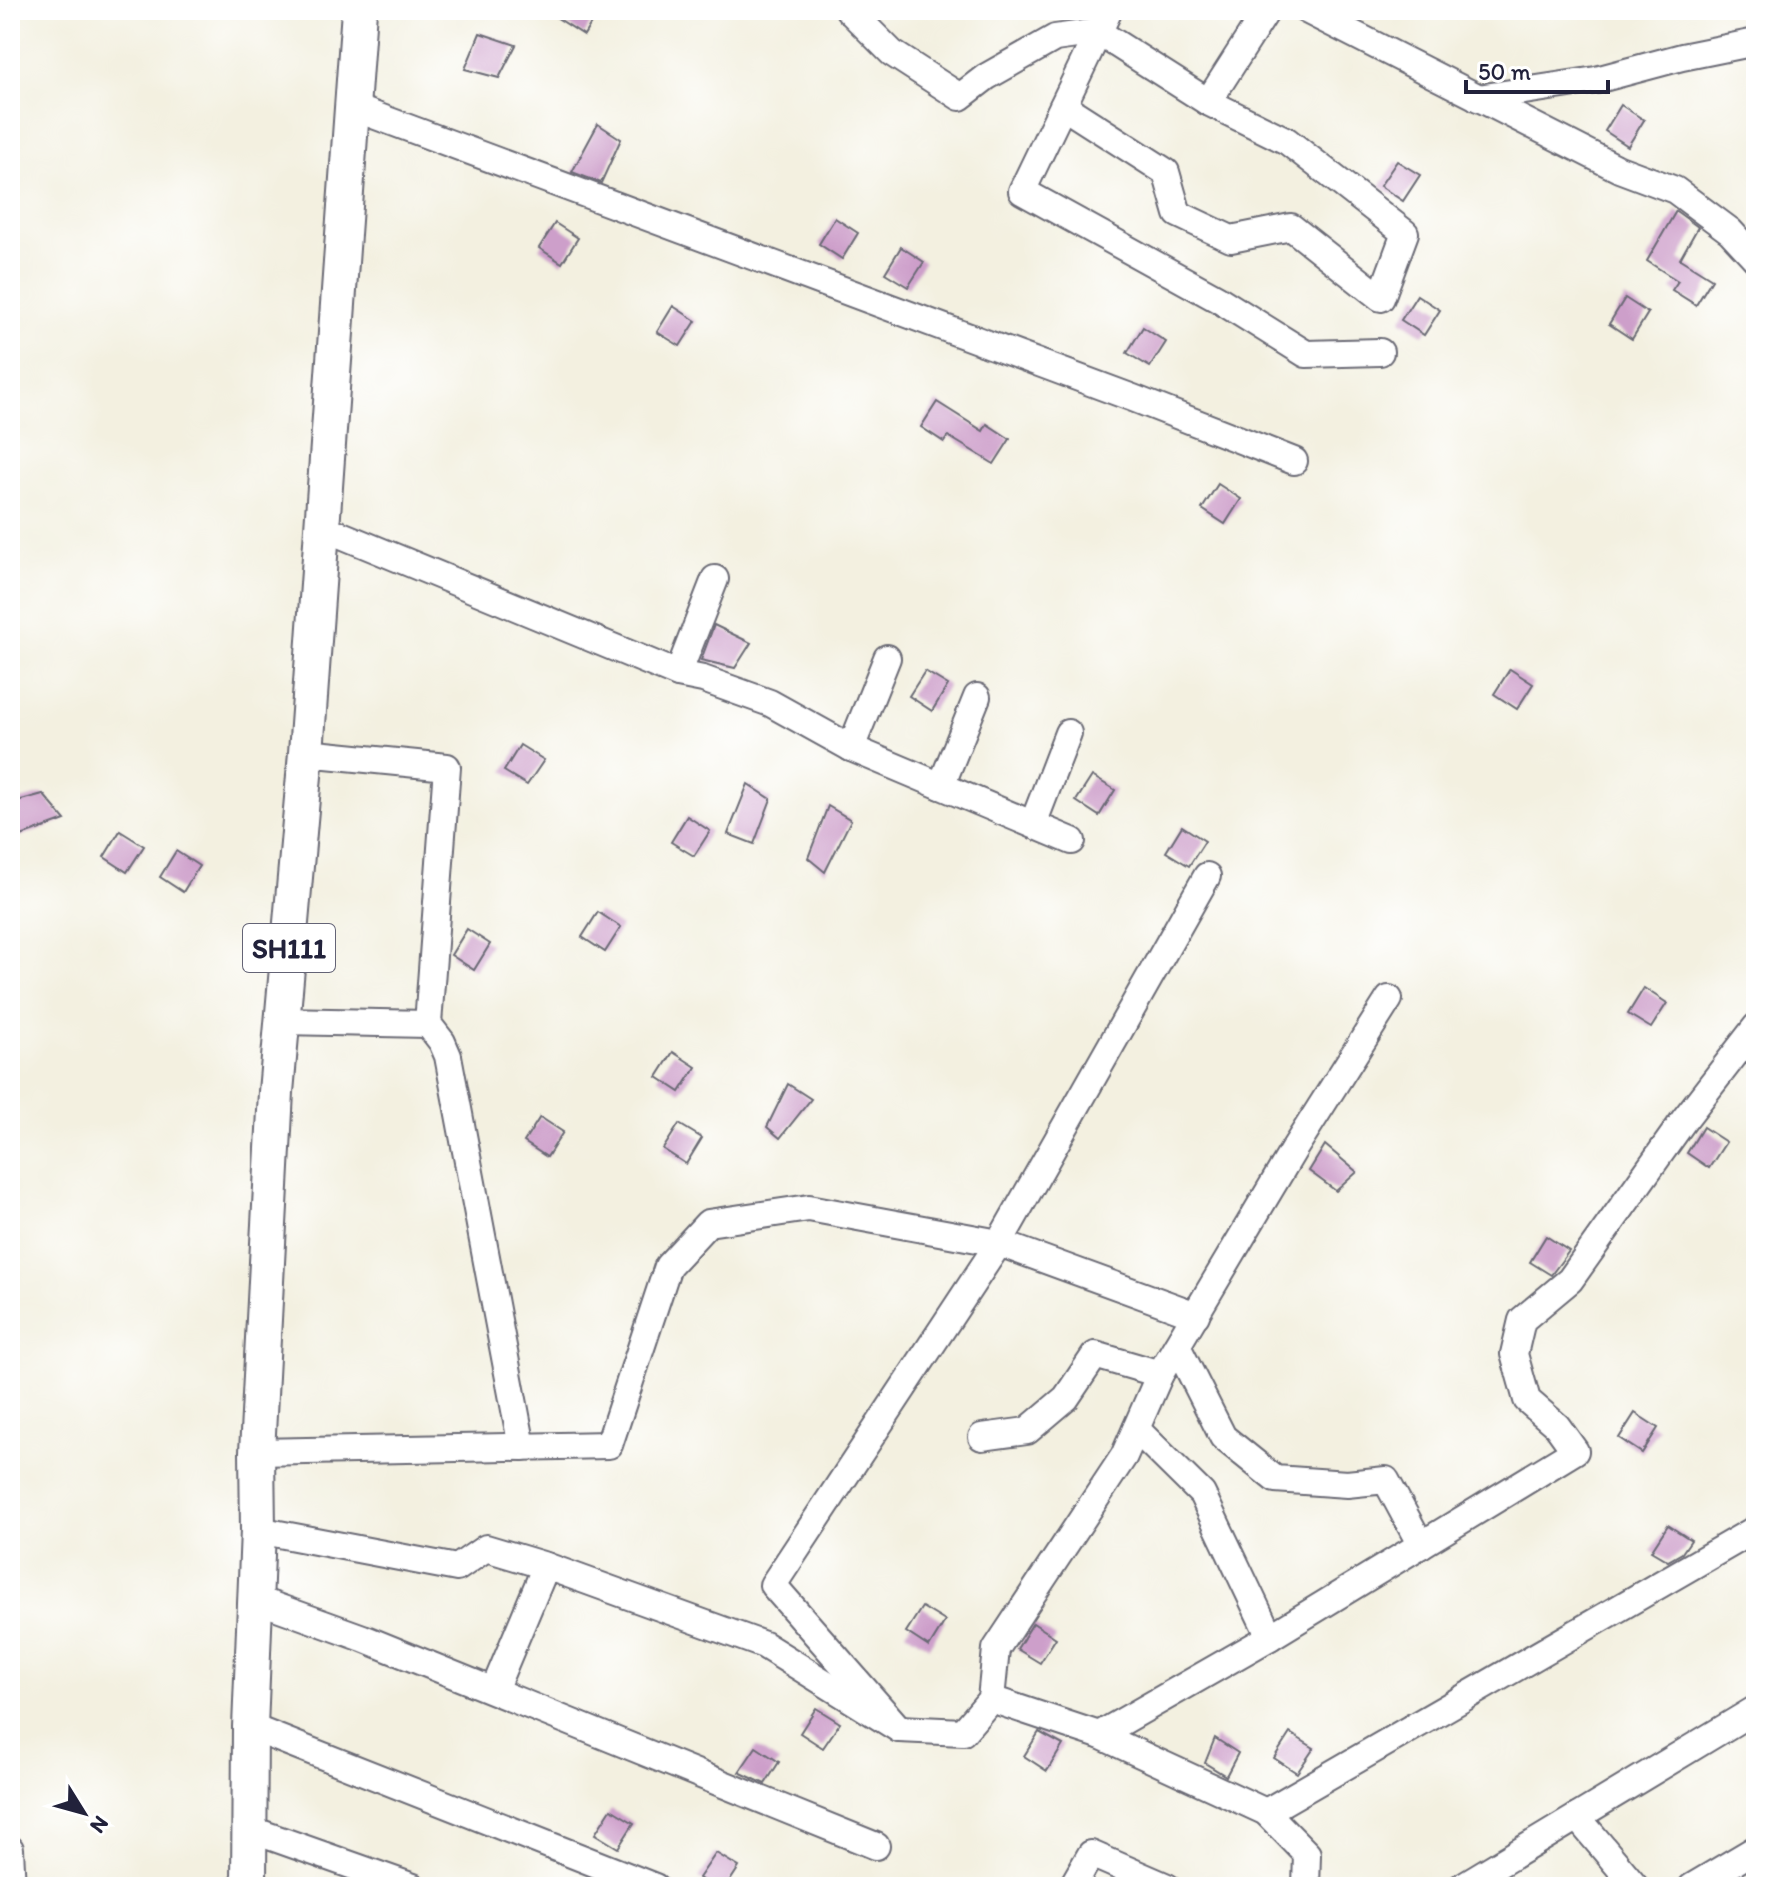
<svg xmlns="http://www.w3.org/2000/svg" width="1766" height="1897" font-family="Itim,sans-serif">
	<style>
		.building { fill: #cd9fca }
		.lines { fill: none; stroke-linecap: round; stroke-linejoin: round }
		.minor-casing { stroke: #6b6a75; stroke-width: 30 }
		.major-casing { stroke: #6b6a75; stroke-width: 38 }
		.minor { stroke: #fff; stroke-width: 26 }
		.major { stroke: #fff; stroke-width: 34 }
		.labels { text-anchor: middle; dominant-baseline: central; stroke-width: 6; stroke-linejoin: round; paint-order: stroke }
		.shield { fill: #fff; stroke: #646476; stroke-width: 2 }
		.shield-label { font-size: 28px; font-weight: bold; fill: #22223b }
	</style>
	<rect width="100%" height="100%" fill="#fff"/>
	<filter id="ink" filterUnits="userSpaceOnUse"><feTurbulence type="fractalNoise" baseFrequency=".0125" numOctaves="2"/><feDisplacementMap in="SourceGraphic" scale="16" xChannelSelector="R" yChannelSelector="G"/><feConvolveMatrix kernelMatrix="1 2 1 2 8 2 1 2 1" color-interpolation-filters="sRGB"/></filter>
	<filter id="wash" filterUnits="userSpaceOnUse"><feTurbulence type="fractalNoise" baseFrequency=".006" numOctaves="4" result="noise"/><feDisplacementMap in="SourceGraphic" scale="32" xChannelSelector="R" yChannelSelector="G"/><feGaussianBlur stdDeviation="1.8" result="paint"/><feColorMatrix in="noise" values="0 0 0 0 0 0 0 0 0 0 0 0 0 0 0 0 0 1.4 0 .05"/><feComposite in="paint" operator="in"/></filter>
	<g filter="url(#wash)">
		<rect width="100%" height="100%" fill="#f3f0e0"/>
		<g id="blocks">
			<g class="building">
				<polygon points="545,10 599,10 584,35"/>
				<polygon points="480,33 516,45 499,78 465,69"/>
				<polygon points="1621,105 1644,120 1628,146 1605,131"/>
				<polygon points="598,124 621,139 601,183 572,172"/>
				<polygon points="1397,161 1420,175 1403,201 1380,186"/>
				<polygon points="1676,211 1698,227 1680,259 1712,279 1696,305 1672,290 1678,281 1647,261"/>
				<polygon points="835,218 858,233 842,259 819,244"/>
				<polygon points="555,223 578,238 562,263 539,248"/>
				<polygon points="901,247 924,262 908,287 885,273"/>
				<polygon points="1417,295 1440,310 1424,335 1401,320"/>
				<polygon points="1625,298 1648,313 1632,339 1609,324"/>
				<polygon points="673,306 696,321 680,346 657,332"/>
				<polygon points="1143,327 1166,342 1150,367 1127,353"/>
				<polygon points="937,402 983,431 987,424 1010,439 994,464 948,436 944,442 921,427"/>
				<polygon points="1218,484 1241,499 1225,524 1202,509"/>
				<polygon points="714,625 751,643 735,668 701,660"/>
				<polygon points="1510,669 1533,684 1517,709 1494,694"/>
				<polygon points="925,671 948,685 932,711 909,696"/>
				<polygon points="520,745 544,760 527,785 504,771"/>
				<polygon points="1092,776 1115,790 1099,816 1076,801"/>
				<polygon points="748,784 771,799 754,844 728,834"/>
				<polygon points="43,794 65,820 10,840 10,803"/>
				<polygon points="828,806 851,820 825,872 808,858"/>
				<polygon points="687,816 710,831 694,856 671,842"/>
				<polygon points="1182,826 1205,841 1189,866 1166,852"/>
				<polygon points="120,831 144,846 127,872 104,857"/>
				<polygon points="176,851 199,866 183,892 160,877"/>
				<polygon points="598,912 621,927 605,952 582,937"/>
				<polygon points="467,929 490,944 474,970 451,955"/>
				<polygon points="1644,988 1667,1003 1651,1028 1628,1014"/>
				<polygon points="673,1052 696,1067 680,1092 657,1077"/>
				<polygon points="788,1084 811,1099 780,1138 767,1127"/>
				<polygon points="540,1117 563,1132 547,1157 524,1142"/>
				<polygon points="679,1124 702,1138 686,1164 663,1149"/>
				<polygon points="1703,1127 1726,1142 1709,1168 1687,1153"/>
				<polygon points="1325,1145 1357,1172 1336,1191 1309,1171"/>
				<polygon points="1546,1236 1569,1251 1551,1275 1530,1262"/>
				<polygon points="1635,1413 1658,1428 1642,1453 1619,1438"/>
				<polygon points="1668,1525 1691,1540 1682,1553 1668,1561 1651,1551"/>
				<polygon points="922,1607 945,1621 929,1647 906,1632"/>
				<polygon points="1033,1623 1056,1638 1040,1663 1017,1649"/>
				<polygon points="816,1708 840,1723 823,1748 800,1733"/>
				<polygon points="1039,1732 1063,1745 1047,1771 1024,1756"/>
				<polygon points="1290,1733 1314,1748 1297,1773 1274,1758"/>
				<polygon points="1215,1738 1238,1753 1226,1776 1205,1763"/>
				<polygon points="756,1747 779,1762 765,1784 739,1772"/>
				<polygon points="611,1809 634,1823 618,1848 595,1834"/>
				<polygon points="716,1853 739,1867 726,1887 713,1887 699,1878"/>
			</g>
		</g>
	</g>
	<g filter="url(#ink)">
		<use href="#blocks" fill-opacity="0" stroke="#6b6a75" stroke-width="2"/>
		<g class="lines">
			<defs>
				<g id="minor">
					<polyline points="849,10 892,53 960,97 986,77 1055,38 1098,32 1208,102"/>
					<polyline points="1109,10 1022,191 1218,299 1306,354 1380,352"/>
					<polyline points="1306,10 1619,169 1675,190 1730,231 1756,259"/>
					<polyline points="1478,98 1596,80 1682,57 1756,42"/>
					<polyline points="1063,106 1166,172 1178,214 1231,239 1291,227 1381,298 1405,233 1287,141 1208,102 1267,10"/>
					<polyline points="352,107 1133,398 1294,461"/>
					<polyline points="322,527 678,674 703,679 770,703 851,748 1072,841"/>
					<polyline points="678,674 715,579"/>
					<polyline points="851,748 887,658"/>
					<polyline points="306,753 447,767 428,1024 442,1042 448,1056 522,1447"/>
					<polyline points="941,786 977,697"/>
					<polyline points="1033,824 1068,733"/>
					<polyline points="282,1021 428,1024"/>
					<polyline points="1177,1346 1223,1437 1275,1479 1347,1484 1386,1480 1421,1545"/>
					<polyline points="1136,1429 1202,1494 1270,1637"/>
					<polyline points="982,1437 1027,1431 1066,1398 1095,1355 1160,1374"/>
					<polyline points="257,1452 609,1445 668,1266 708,1223 809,1208 999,1243 1196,1315"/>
					<polyline points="258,1530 457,1568 486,1548 546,1566 494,1690"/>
					<polyline points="546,1566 764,1645 899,1729 963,1732 991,1699 1099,1735 1266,1812 1307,1854 1306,1887"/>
					<polyline points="255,1599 363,1638 876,1846"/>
					<polyline points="991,1699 996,1649 1124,1456 1160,1374 1294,1149 1389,999"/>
					<polyline points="250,1727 655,1887"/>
					<polyline points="899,1729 773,1585 999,1243 1207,876"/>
					<polyline points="1099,1735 1270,1637 1575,1451 1557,1426 1527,1400 1514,1354 1522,1320 1570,1280 1684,1120 1756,1027"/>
					<polyline points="1266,1812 1756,1529"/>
					<polyline points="1577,1817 1636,1887"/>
					<polyline points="249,1829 413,1887"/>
					<polyline points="10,1849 12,1887"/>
					<polyline points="1072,1887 1091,1854 1167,1887"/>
					<polyline points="1461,1887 1756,1709"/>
					<polyline points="1692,1887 1756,1849"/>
				</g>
				<polyline id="major" points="249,1887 250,1727 258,1530 257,1452 276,1092 306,753 359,10"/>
			</defs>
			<use href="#minor" class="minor-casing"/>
			<use href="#major" class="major-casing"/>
			<use href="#minor" class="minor"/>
			<use href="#major" class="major"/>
		</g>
	</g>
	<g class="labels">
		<rect class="shield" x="243" y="924" width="92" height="48" rx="6"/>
		<g class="shield-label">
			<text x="289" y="948">SH111</text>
		</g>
	</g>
	<rect width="1766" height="1897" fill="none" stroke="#fff" stroke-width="40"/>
	<g transform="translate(84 1813) rotate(127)" stroke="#ffffff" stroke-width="6" paint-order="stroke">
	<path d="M0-6L14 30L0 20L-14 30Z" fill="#22223b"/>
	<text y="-12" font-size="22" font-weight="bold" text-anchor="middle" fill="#22223b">N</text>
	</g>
	<path d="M1466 80v12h142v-12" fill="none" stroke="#22223b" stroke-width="4"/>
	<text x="1478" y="80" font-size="24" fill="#22223b" stroke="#ffffff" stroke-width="6" paint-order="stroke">50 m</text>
</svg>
